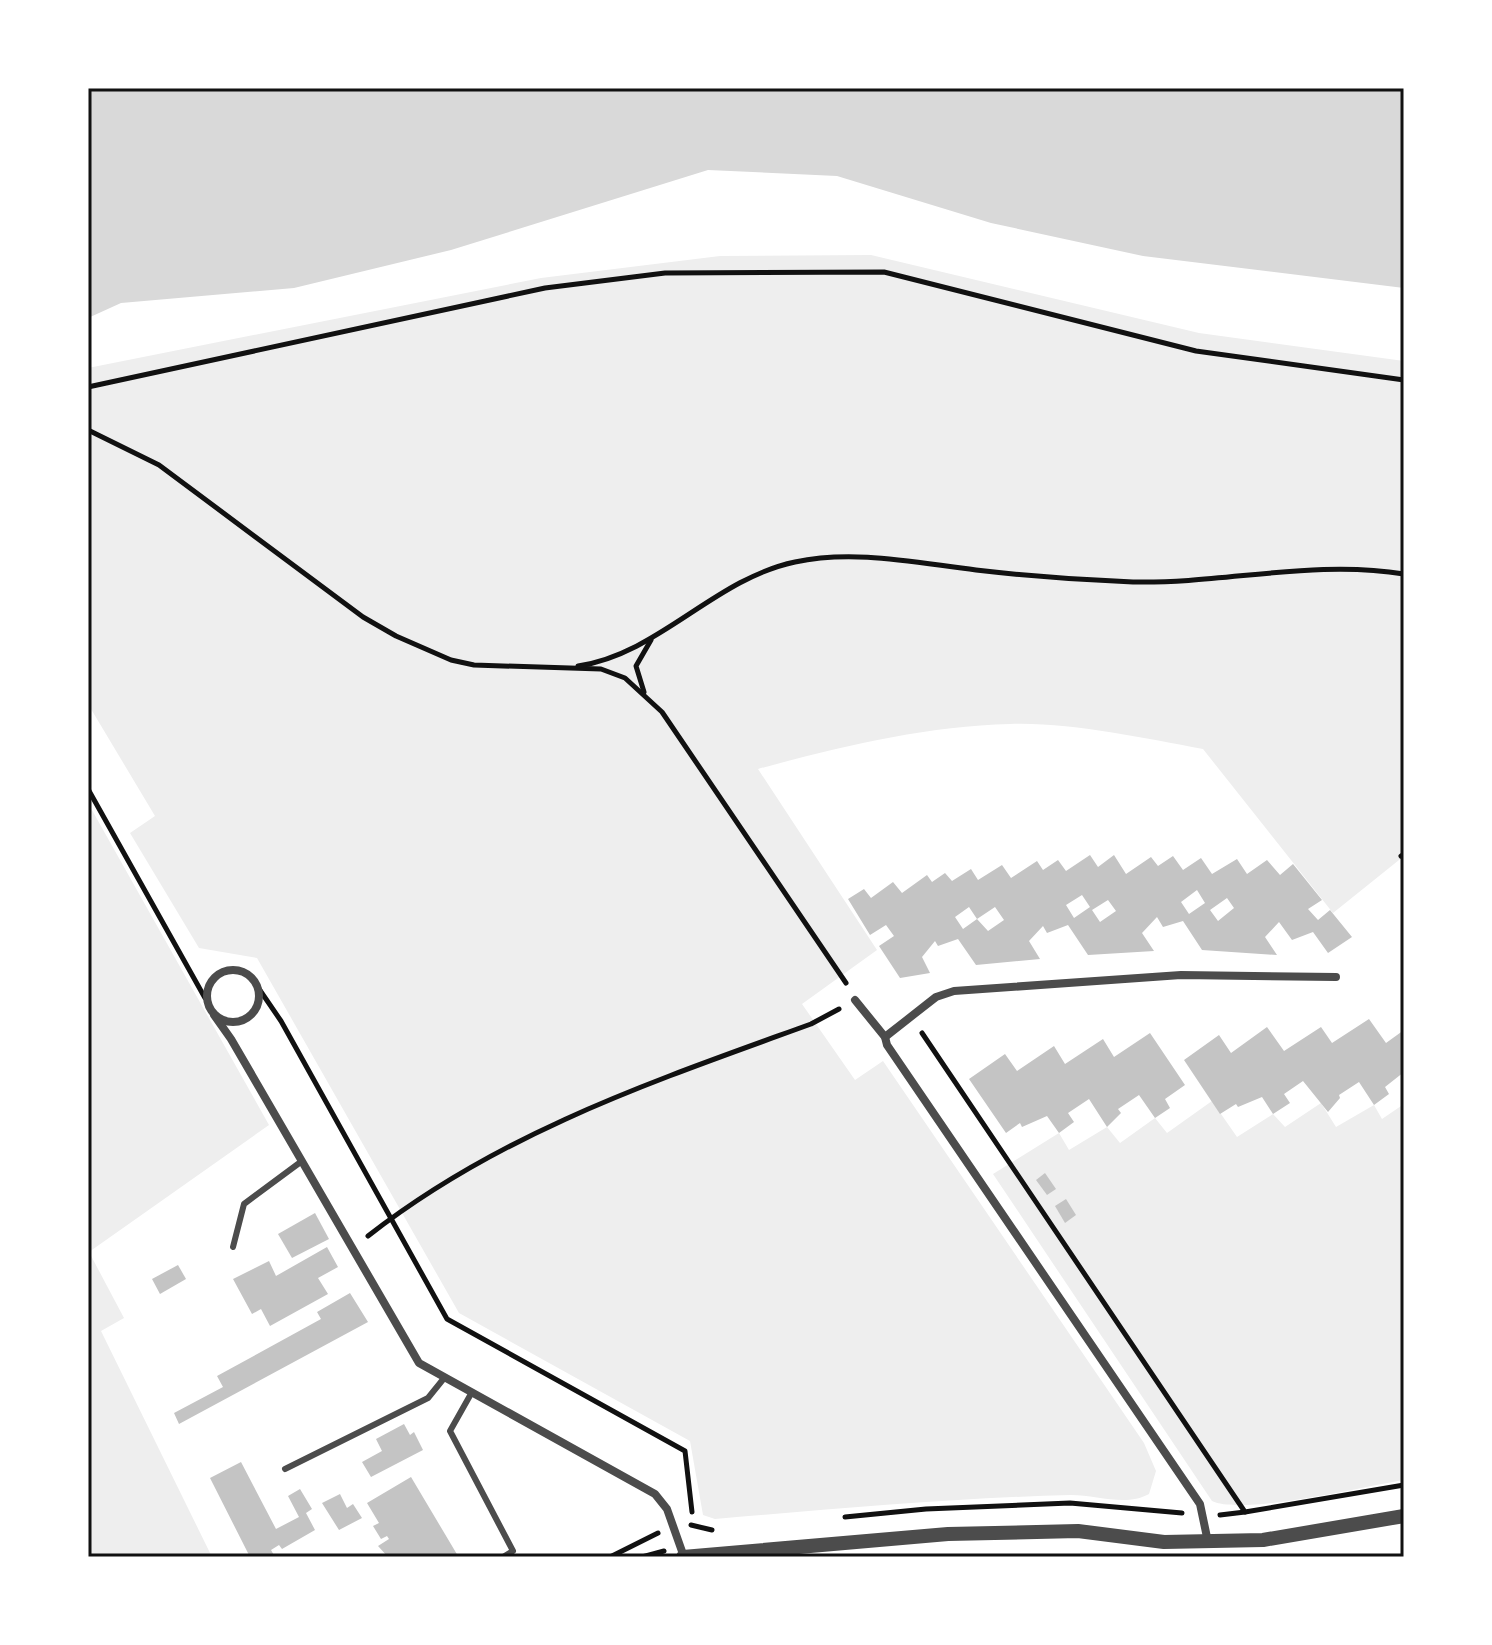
<svg xmlns="http://www.w3.org/2000/svg" width="1492" height="1645" font-family="Mulish,sans-serif">
	<style>
		.green { fill: #eee }
		.water { fill: #d9d9d9 }
		.building { fill: #c4c4c4; fill-rule: evenodd }
		.lines { fill: none; stroke-linecap: round; stroke-linejoin: round }
		.path { stroke: #111; stroke-width: 5 }
		.service { stroke: #4c4c4c; stroke-width: 6 }
		.minor { stroke: #4c4c4c; stroke-width: 8 }
		.tertiary { stroke: #4c4c4c; stroke-width: 14 }
		.neatline { fill: none; stroke: #111; stroke-width: 3 }
	</style>
	<rect width="100%" height="100%" fill="#fff"/>
	<g class="green">
		<path d="M871,255L1199,333L1404,361V856L1333,913L1203,749C1142,738 1071,722 1010,724C925,726 839,747 758,769L877,950L802,1004L855,1080L883,1061L1144,1443L1156,1471L1149,1494C1126,1507 1097,1495 1071,1495C952,1498 834,1509 715,1519L703,1515L690,1441L459,1313L257,958L199,948L130,833L155,816L88,704V368L541,278L720,256Z"/>
		<polygon points="88,803 269,1125 89,1252 124,1318 101,1331 212,1557 88,1557"/>
		<path d="M1212,1101L1237,1137L1273,1114L1285,1127L1321,1103L1336,1127L1374,1105L1382,1119L1404,1104V1480C1365,1486 1243,1516 1212,1501L993,1174L1059,1133L1069,1150L1107,1127L1120,1143L1155,1118L1167,1133Z"/>
	</g>
	<polygon class="water" points="88,88 1404,88 1404,288 1143,256 991,223 837,176 708,170 451,250 294,288 121,303 88,318"/>
	<g class="building">
		<path d="M1090,855L1098,867L1114,855L1126,874L1151,857L1158,866L1173,856L1183,870L1201,858L1212,874L1237,859L1247,874L1267,860L1280,875L1293,864L1322,900L1308,909L1318,920L1330,910L1352,937L1328,953L1313,932L1292,940L1279,922L1265,937L1277,955L1202,950L1183,921L1163,927L1157,917L1142,933L1154,951L1088,955L1068,925L1047,933L1043,926L1029,941L1040,959L976,965L958,939L938,946L935,941L922,957L930,973L900,978L879,946L894,936L886,925L870,935L848,899L864,889L871,898L893,882L902,893L927,875L932,882L945,873L952,881L971,869L978,880L1002,865L1011,878L1037,861L1043,870L1058,860L1066,871ZM1197,890L1205,903L1189,914L1181,902ZM1082,895L1090,907L1074,918L1066,905ZM1227,898L1234,908L1218,921L1210,910ZM1108,900L1116,911L1100,922L1092,910ZM969,907L977,919L963,929L955,917ZM995,907L1004,920L988,931L977,919Z"/>
		<polygon points="1369,1019 1386,1043 1404,1030 1404,1072 1385,1087 1389,1094 1374,1105 1359,1082 1339,1095 1340,1098 1328,1112 1303,1081 1284,1094 1290,1103 1273,1114 1262,1097 1238,1107 1236,1104 1220,1114 1184,1060 1219,1035 1231,1053 1267,1027 1284,1051 1321,1027 1332,1043"/>
		<polygon points="1150,1033 1185,1085 1165,1099 1170,1108 1155,1118 1139,1095 1118,1109 1121,1113 1107,1127 1089,1099 1068,1113 1074,1122 1059,1133 1047,1116 1022,1127 1020,1123 1006,1133 969,1079 1005,1054 1017,1071 1054,1046 1065,1064 1103,1039 1114,1057"/>
		<polygon points="1045,1173 1056,1189 1047,1195 1036,1180"/>
		<polygon points="1066,1199 1076,1215 1065,1223 1055,1206"/>
		<polygon points="315,1213 329,1239 292,1258 278,1234"/>
		<polygon points="327,1247 338,1267 318,1278 328,1294 270,1326 261,1309 252,1314 233,1279 269,1261 276,1276"/>
		<polygon points="178,1265 186,1279 160,1294 152,1279"/>
		<polygon points="350,1293 368,1322 179,1424 174,1413 223,1387 217,1376 321,1319 317,1312"/>
		<polygon points="404,1424 410,1435 414,1432 423,1450 371,1477 362,1462 382,1451 376,1439"/>
		<polygon points="241,1462 276,1529 299,1517 288,1496 300,1489 312,1509 306,1513 315,1530 282,1549 279,1545 271,1550 275,1557 250,1557 210,1478"/>
		<polygon points="411,1477 458,1556 457,1557 388,1557 378,1546 389,1539 387,1536 381,1539 373,1526 379,1523 367,1503"/>
		<polygon points="340,1494 347,1508 353,1504 362,1518 339,1530 322,1503"/>
	</g>
	<g class="lines">
		<g class="path">
			<polyline points="88,387 545,288 665,273 884,272 1196,351 1404,380"/>
			<polyline points="88,430 159,465 363,617 396,636 451,660 474,665 601,669 625,678 662,712 846,983"/>
			<path d="M578,666C659,654 714,579 795,562C854,549 917,563 976,570C1028,576 1080,580 1133,582C1225,584 1313,559 1404,574"/>
			<polyline points="644,692 636,666 651,640"/>
			<polyline points="88,789 205,998"/>
			<polyline points="1401,856 1404,854"/>
			<polyline points="255,983 281,1021 447,1319 685,1451 692,1512"/>
			<polyline points="922,1033 1245,1512 1404,1485"/>
			<path d="M368,1236C501,1132 654,1081 811,1024L839,1009"/>
			<polyline points="1220,1515 1245,1512"/>
			<polyline points="845,1517 926,1509 1070,1503 1182,1513"/>
			<polyline points="691,1525 712,1530"/>
			<polyline points="610,1557 658,1533"/>
			<polyline points="642,1557 664,1551"/>
		</g>
		<g class="service">
			<polyline points="233,1247 244,1204 302,1161"/>
			<polyline points="472,1392 450,1431 513,1551 503,1557"/>
			<polyline points="285,1469 428,1398 445,1377"/>
		</g>
		<g class="minor">
			<circle cx="233" cy="996" r="26"/>
			<polyline points="855,1000 885,1037 887,1045 1200,1504 1208,1542"/>
			<polyline points="214,1015 231,1039 419,1363 655,1494 667,1509 684,1557"/>
			<polyline points="885,1037 936,997 954,991 1181,975 1336,977"/>
		</g>
		<polyline class="tertiary" points="683,1557 948,1534 1078,1531 1164,1542 1263,1540 1404,1516"/>
	</g>
	<rect width="1492" height="1645" fill="none" stroke="#ffffff" stroke-width="180"/>
	<rect x="90" y="90" width="1312" height="1465" class="neatline"/>
</svg>
